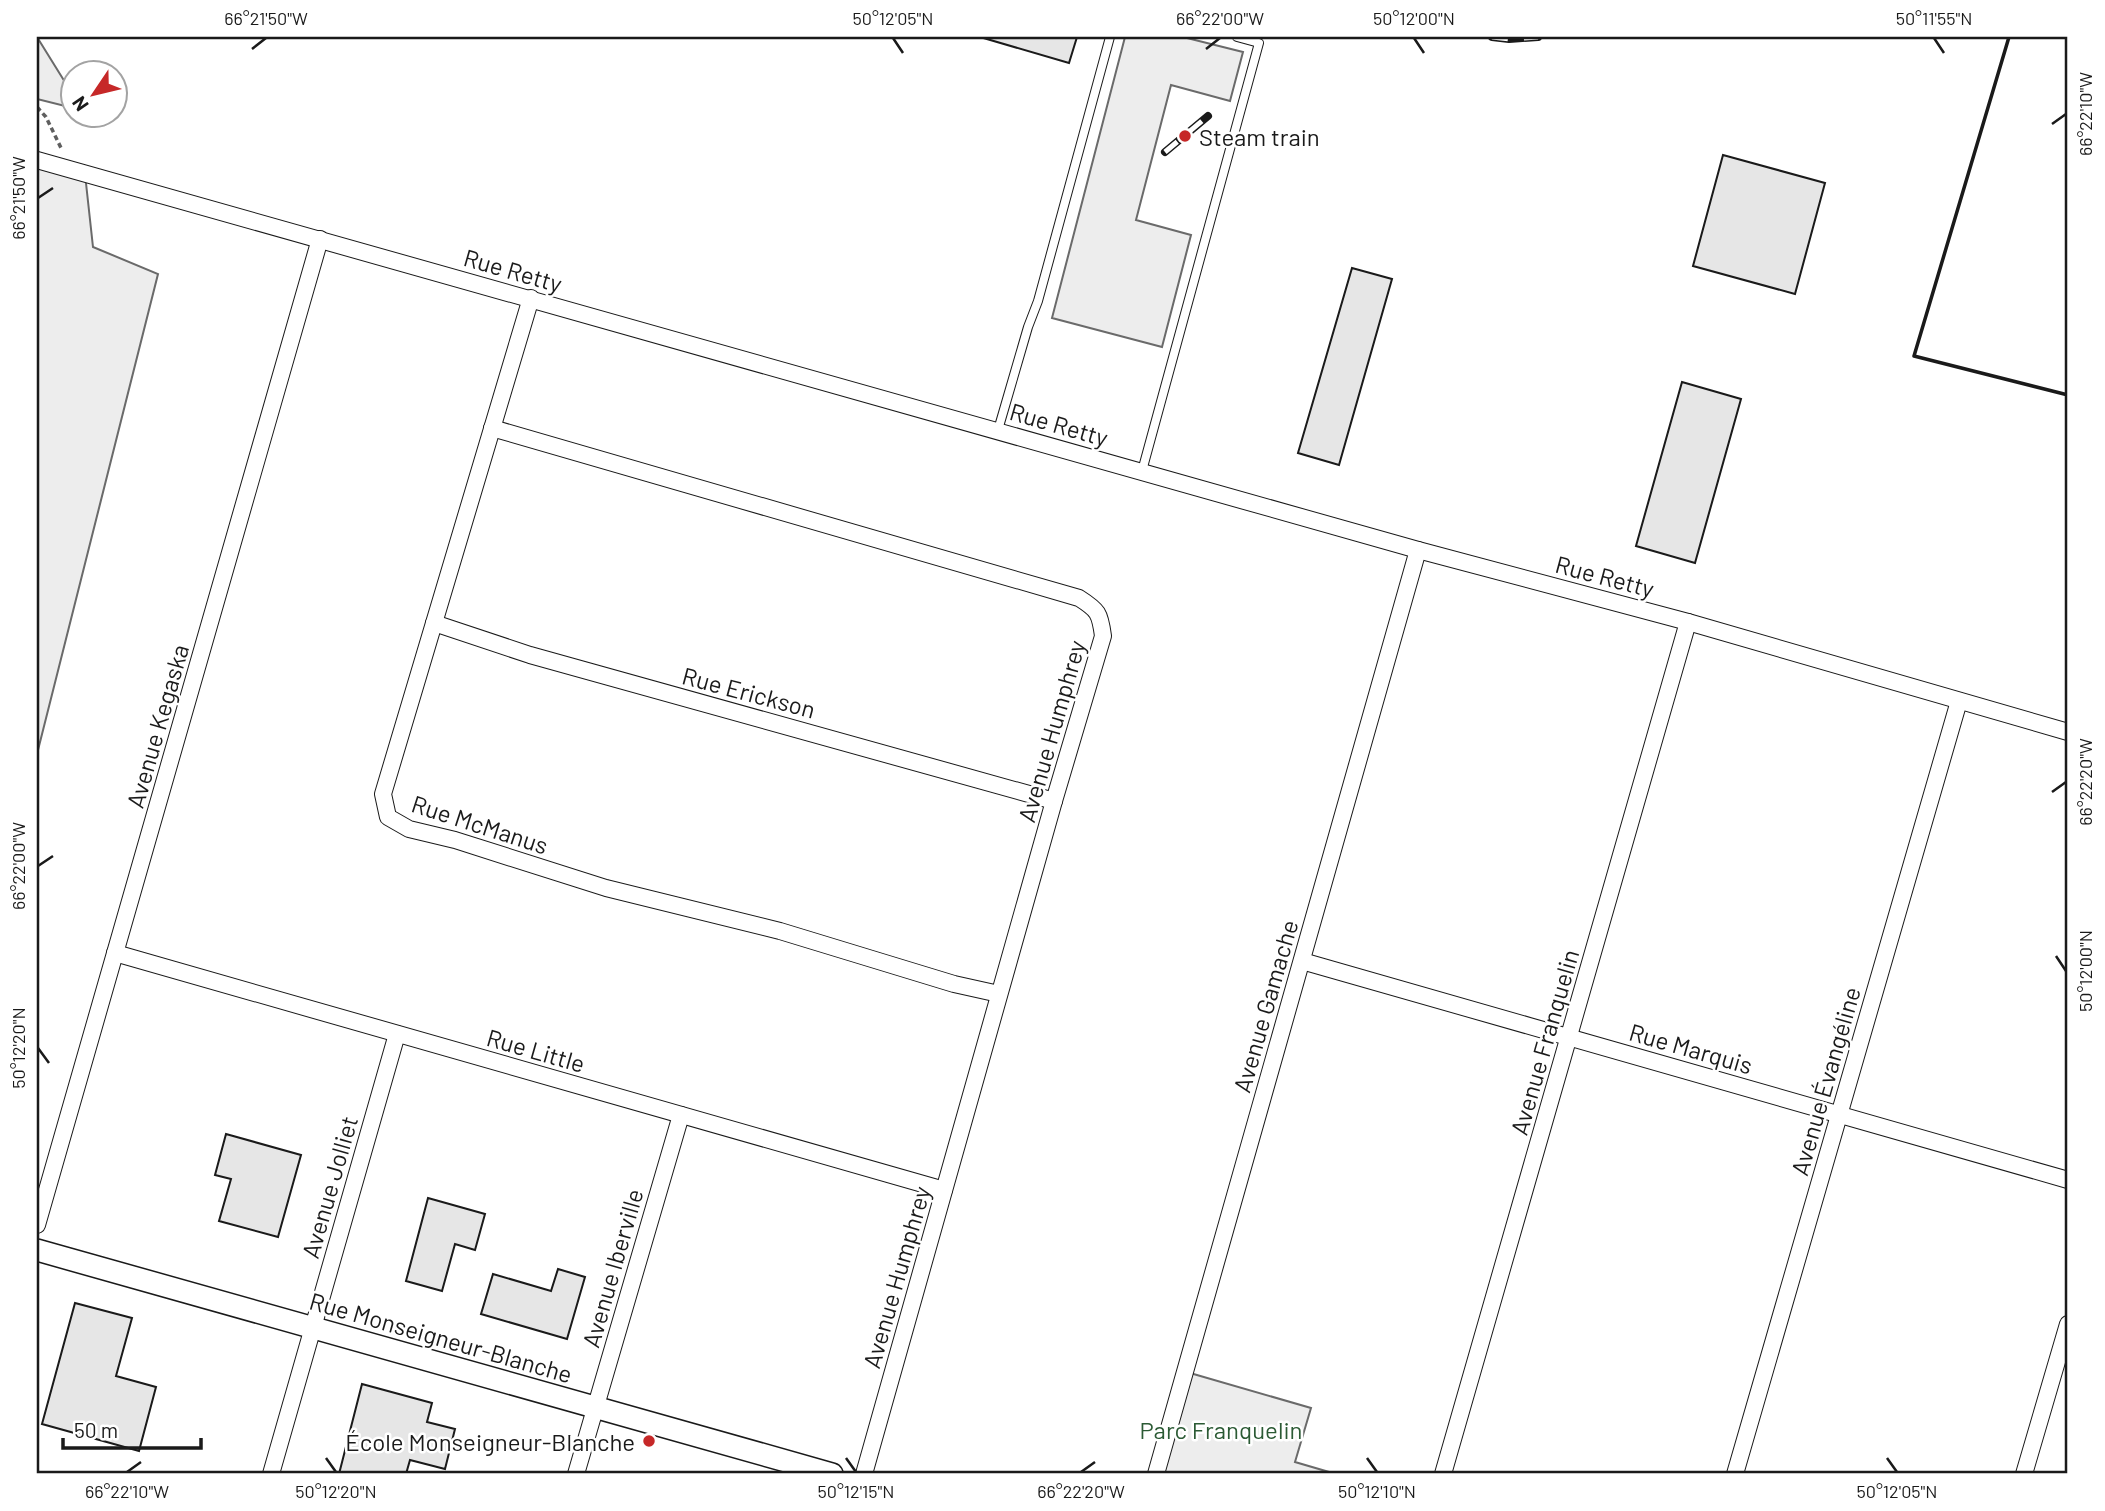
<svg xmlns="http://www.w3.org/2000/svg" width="2105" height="1511" font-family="Barlow,sans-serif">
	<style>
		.built { fill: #ededed; stroke: #6a6a6a; stroke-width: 2 }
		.building { fill: #e6e6e6; stroke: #1a1a1a; stroke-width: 2 }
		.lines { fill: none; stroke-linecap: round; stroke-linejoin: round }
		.service-casing { stroke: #1a1a1a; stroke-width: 10 }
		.minor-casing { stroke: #1a1a1a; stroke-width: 18 }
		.tertiary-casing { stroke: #1a1a1a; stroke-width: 24 }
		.path { stroke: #5f5f5f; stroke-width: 3.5; stroke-dasharray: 5 3.5; stroke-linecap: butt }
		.service { stroke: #fff; stroke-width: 8 }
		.minor { stroke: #fff; stroke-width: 16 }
		.tertiary { stroke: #fff; stroke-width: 21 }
		.rail-casing { stroke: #1a1a1a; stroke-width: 8 }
		.rail { stroke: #fff; stroke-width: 5; stroke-dasharray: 16; stroke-linecap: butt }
		.wall { stroke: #1a1a1a; stroke-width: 3.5 }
		.ticks { fill: none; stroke: #1a1a1a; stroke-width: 2.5 }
		.poi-dot { fill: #c62828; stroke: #fff; stroke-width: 2.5 }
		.labels { text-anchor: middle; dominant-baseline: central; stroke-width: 5; stroke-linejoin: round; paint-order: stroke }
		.poi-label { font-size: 24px; fill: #1a1a1a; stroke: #fff; text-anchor: start }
		.street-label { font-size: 24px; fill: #1a1a1a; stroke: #fff }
		.park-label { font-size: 24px; fill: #2b5a34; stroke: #fff }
		.neatline { fill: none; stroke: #1a1a1a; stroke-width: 2.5 }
		.ticks-label { font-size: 18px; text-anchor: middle; fill: #1a1a1a }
	</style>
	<rect width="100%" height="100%" fill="#fff"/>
	<g class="built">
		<polygon points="37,37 73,95 73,108 37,99"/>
		<polygon points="1125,37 1183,37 1243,52 1230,101 1171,85 1136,220 1191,235 1162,347 1052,318"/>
		<polygon points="37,160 85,174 93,247 158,274 37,754"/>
		<polygon points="1190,1373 1311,1408 1295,1462 1336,1474 1161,1474"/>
	</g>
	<g class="building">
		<polygon points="980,37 1077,37 1069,63"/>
		<polygon points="1723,155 1825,183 1795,294 1693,266"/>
		<polygon points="1352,268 1392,279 1339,465 1298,453"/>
		<polygon points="1682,382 1741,399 1695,563 1636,546"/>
		<polygon points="226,1134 301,1155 278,1237 219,1221 231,1179 215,1175"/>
		<polygon points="428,1198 485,1214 475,1250 455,1244 442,1291 406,1281"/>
		<polygon points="558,1269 585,1277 567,1339 481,1314 493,1274 551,1291"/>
		<polygon points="75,1303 132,1318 116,1376 156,1387 139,1451 42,1424"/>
		<polygon points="362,1384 432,1403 427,1422 455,1429 445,1469 410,1460 406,1474 339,1474"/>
	</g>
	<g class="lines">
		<defs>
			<g id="service">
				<polyline points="998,430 1028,327 1038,301 1110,37"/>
				<polyline points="1142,471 1259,43 1237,37"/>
			</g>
			<g id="minor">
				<polyline points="37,160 1418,550 1688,622 2068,732"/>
				<polyline points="531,298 383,794 388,817 409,829 455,840 606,888 780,931 954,984 999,994"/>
				<path d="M492,428L1079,598C1098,610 1100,613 1103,636L1054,801L864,1474"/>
				<polyline points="434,623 530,655 1054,801"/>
				<polyline points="115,953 944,1190"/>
				<polyline points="1302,961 2068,1180"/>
				<polyline points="37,1225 320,239"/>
				<polyline points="271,1474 397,1034"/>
				<polyline points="576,1474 681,1115"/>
				<polyline points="1156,1474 1418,550"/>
				<polyline points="1443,1474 1688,622"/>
				<polyline points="1735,1474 1959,701"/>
				<polyline points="2024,1474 2068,1324"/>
			</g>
			<polyline id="tertiary" points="37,1250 832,1474"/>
		</defs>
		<use href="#service" class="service-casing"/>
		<use href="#minor" class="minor-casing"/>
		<use href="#tertiary" class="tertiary-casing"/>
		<polyline class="path" points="37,107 46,117 62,150"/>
		<use href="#service" class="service"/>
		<use href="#minor" class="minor"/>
		<use href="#tertiary" class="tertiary"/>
		<defs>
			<g id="rail">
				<polyline points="1492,37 1509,39 1538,37"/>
				<polyline points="1165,152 1208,116"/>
			</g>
		</defs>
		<use href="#rail" class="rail-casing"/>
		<use href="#rail" class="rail"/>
		<polyline class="wall" points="2009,37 1914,356 2068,395"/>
	</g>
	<path class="ticks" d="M893,38L903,53M1414,38L1424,53M1934,38L1944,53M252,49L266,38M1206,49L1220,38M2052,124L2066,114M38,198L53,188M2052,792L2066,782M38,866L53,856M2056,956L2066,971M38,1048L49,1063M326,1458L336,1472M846,1458L856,1472M1367,1458L1377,1472M1887,1458L1897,1472M127,1472L141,1462M1081,1472L1095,1462"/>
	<g class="poi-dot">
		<circle cx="1185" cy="136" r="7"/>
		<circle cx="649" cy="1441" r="7"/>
	</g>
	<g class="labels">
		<g class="poi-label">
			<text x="1199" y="136">Steam train</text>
			<text x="635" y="1441" text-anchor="end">École Monseigneur-Blanche</text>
		</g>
		<g class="street-label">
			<text transform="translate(513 270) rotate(16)">Rue Retty</text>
			<text transform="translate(1059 424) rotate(16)">Rue Retty</text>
			<text transform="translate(1605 576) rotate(15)">Rue Retty</text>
			<text transform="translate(749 692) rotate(15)">Rue Erickson</text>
			<text transform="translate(157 726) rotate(-74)">Avenue Kegaska</text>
			<text transform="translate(1051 731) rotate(-74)">Avenue Humphrey</text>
			<text transform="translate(480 824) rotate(18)">Rue McManus</text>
			<text transform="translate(1265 1006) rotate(-74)">Avenue Gamache</text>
			<text transform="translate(1544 1042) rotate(-74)">Avenue Franquelin</text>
			<text transform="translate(1691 1048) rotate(16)">Rue Marquis</text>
			<text transform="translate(536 1050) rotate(16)">Rue Little</text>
			<text transform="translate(1825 1081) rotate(-74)">Avenue Évangéline</text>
			<text transform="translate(329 1187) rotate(-74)">Avenue Jolliet</text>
			<text transform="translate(612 1268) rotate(-74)">Avenue Iberville</text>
			<text transform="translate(896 1277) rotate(-74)">Avenue Humphrey</text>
			<text transform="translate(441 1337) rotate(16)">Rue Monseigneur-Blanche</text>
		</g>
		<g class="park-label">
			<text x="1221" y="1429">Parc Franquelin</text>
		</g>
	</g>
	<rect width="2105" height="1511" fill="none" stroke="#ffffff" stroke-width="77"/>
	<g transform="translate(94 94) rotate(235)"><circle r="33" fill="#ffffff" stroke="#a3a3a3" stroke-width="2"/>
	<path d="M0-5L12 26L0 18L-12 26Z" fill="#c62828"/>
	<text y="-10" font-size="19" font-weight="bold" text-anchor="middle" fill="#1a1a1a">N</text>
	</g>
	<path d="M63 1438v10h138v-10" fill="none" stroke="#1a1a1a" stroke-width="3.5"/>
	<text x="74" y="1438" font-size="21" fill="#1a1a1a" stroke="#ffffff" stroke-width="5" paint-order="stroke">50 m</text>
	<rect x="38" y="38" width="2028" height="1434" class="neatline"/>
	<g class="ticks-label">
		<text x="266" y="25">66°21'50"W</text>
		<text x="893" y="25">50°12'05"N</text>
		<text x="1220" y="25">66°22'00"W</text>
		<text x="1414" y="25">50°12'00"N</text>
		<text x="1934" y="25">50°11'55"N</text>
		<text transform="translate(2086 114) rotate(-90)" y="6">66°22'10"W</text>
		<text transform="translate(19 198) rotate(-90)" y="6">66°21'50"W</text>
		<text transform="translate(2086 782) rotate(-90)" y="6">66°22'20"W</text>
		<text transform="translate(19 866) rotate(-90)" y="6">66°22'00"W</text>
		<text transform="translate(2086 971) rotate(-90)" y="6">50°12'00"N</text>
		<text transform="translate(19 1048) rotate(-90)" y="6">50°12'20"N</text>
		<text x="127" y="1498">66°22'10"W</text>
		<text x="336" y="1498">50°12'20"N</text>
		<text x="856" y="1498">50°12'15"N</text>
		<text x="1081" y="1498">66°22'20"W</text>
		<text x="1377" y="1498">50°12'10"N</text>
		<text x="1897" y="1498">50°12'05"N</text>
	</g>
</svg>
